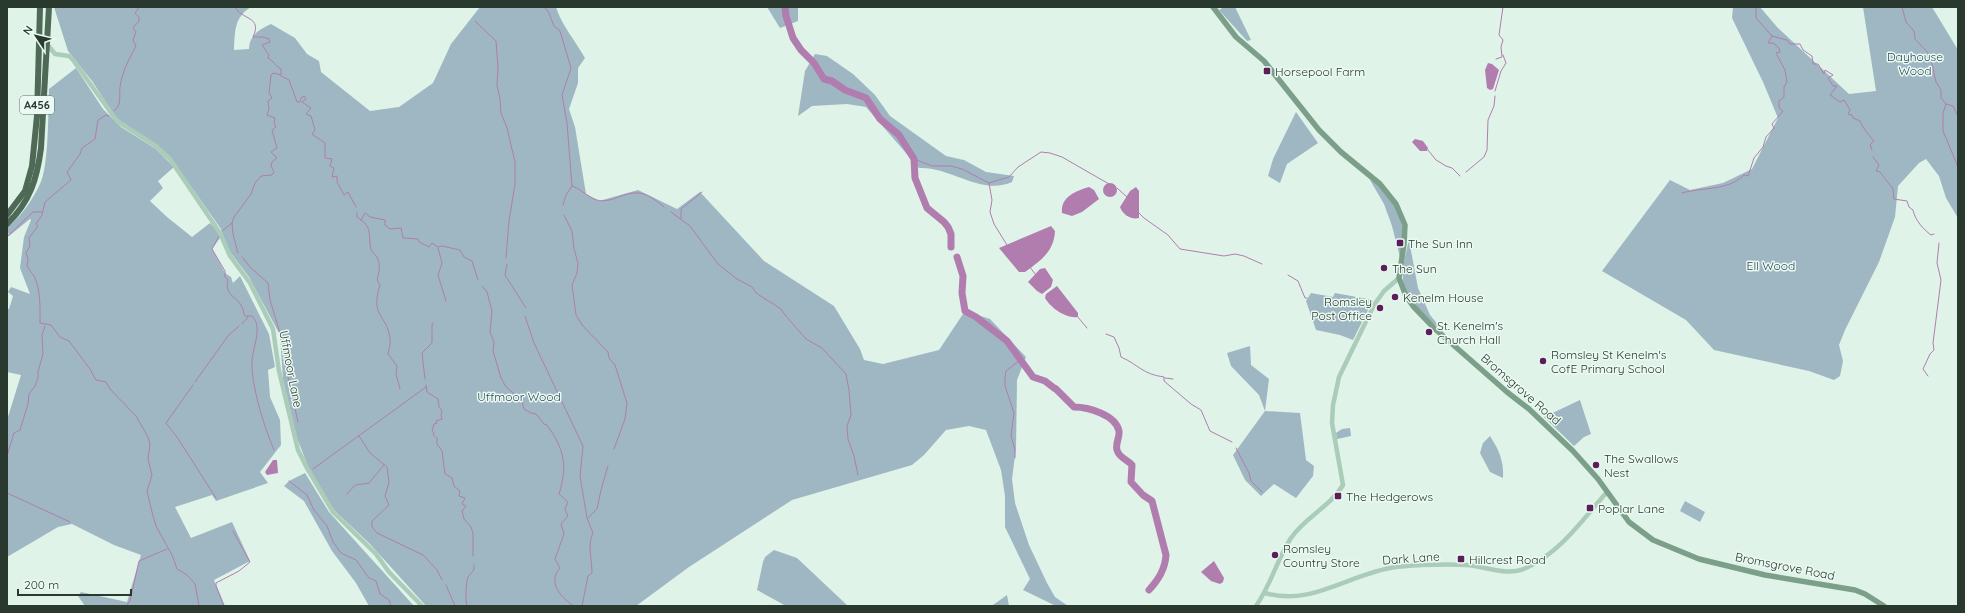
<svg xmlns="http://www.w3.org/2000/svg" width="1965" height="613" font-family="Quicksand,sans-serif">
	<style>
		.green { fill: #9eb7c3 }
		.water { fill: #b17daf }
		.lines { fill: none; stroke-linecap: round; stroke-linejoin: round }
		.stream { stroke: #b17daf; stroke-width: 1 }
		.river { stroke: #b17daf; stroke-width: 7 }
		.tertiary { stroke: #aaccb9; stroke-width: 4.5 }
		.secondary { stroke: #7b9f88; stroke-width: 5.5 }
		.trunk { stroke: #4e6a56; stroke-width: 6 }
		.poi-dot { fill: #5b1e58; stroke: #ebfaf3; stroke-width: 1.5 }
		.labels { text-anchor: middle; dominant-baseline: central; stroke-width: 3; stroke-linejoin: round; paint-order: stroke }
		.shield { fill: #ebfaf3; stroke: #647369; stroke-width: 1 }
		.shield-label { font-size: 11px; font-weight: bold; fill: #2a392e }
		.park-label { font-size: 12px; fill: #2d4958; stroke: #ebfaf3 }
		.poi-label { font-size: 12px; fill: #2a392e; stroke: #ebfaf3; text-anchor: start }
		.street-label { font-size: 12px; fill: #2a392e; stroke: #ebfaf3 }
	</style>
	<rect width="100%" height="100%" fill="#dff3e9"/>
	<g class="green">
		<path d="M54,7H251C234,17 235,32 234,50L249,49C250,34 259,30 271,24L295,38L307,54L319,61L321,72L370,111L399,107L433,83L451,44L480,7H556C561,24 576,42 585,58L578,68V83L569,109L575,127L586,194L599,201L638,190L677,209L700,192L764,261L834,306L860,349L864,360L883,364L939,350L965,311L990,319L1026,357L1017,380L1016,448L1012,479L1015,503L1029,545L1047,583L1055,597L1068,606H1056L1023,590L1030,579L1005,527V496L1001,470L986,430L969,426L946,430L924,455L912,465L792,500L689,567L636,606H426L370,544L334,510L309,469L297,438L283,380L280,335L249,277L227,248L221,229L171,158L121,122L113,113L92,81L68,51Z"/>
		<polygon points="767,7 798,7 798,21 780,28"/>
		<polygon points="1224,7 1235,7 1251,40 1247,41 1219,10"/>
		<polygon points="1733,7 1760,7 1777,27 1849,94 1876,91 1863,7 1932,7 1958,50 1958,218 1946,198 1939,176 1926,159 1919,163 1898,186 1895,217 1879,262 1845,330 1839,345 1843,361 1840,376 1834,380 1809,371 1714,350 1686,320 1602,271 1670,180 1690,190 1723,183 1752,169 1778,118 1763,82 1732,18"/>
		<path d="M815,54L827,56L853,74L875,95L890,116L946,156L964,160L986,172L1014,176L1012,182C981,196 950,166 919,168L866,107L847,104L812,106L798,116L805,71Z"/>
		<path d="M76,68L103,109L121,127L156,149L174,167L158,181L163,188L150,201L167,217L192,237L210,223L219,233L220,238L212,249L214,252L225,273L231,277L233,283L240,276L269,334L275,367L268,370L270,397L280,420L281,445L260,472L268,483L216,501L212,495L175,507L191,538L232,522L250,561L214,580L225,606H85L78,596L81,592L127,602L141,555L114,545L72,524L58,527L7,557V420L21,375L7,372V309H9L13,296L8,292L11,287L30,294L20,268L24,237L31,220L30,219L9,236L7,228C21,216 32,201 40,184C49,166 48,112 49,89Z"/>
		<polygon points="1296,112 1318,143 1287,164 1280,183 1268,176 1273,159"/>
		<path d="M1370,180C1388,188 1402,214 1403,232C1404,240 1401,249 1400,257L1392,226L1384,204Z"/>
		<path d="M1409,240L1418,288L1430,315L1444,332C1430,321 1404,298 1403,279C1402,266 1406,253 1409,240Z"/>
		<polygon points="1311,293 1333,297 1335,293 1373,300 1353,340 1340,335 1316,330 1306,301"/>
		<polygon points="1250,346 1251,365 1269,379 1265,411 1300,413 1306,460 1314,466 1313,476 1296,498 1274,484 1261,496 1245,480 1233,455 1265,411 1259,395 1231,366 1227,353"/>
		<polygon points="1580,400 1591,434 1584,437 1574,446 1544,417"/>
		<polygon points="1350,428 1351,436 1337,439 1336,433 1342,429"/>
		<path d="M1490,436C1499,450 1504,461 1503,478L1490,472L1480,453L1483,443Z"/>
		<polygon points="305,473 329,512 414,606 369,606 356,583 332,551 304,501 284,486 289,481"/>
		<polygon points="1685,501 1705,512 1700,522 1680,511"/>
		<polygon points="774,550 797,558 848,606 786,606 757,590 763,562 765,557"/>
		<polygon points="1007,595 1009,606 992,606 993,605"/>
	</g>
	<g class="water">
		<polygon points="1488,63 1492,64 1499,70 1493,89 1490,90 1487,88 1485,70"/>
		<polygon points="1415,139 1423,141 1428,148 1427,151 1420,151 1412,142"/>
		<circle cx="1110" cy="190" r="7"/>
		<path d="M1089,187L1094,190L1099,199L1082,212L1072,216L1062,213C1060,197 1076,191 1089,187Z"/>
		<path d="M1136,187L1139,191V218C1131,220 1123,215 1120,207L1130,191Z"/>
		<path d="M1051,226L1055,231C1054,252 1040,261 1025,272H1019L999,248Z"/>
		<polygon points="1045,268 1053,280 1051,287 1042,294 1037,291 1028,282 1040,269"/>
		<path d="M1057,286L1078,313V317C1066,319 1051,308 1045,298L1046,294Z"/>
		<polygon points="273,460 277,460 278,473 267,475 265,472"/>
		<polygon points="1214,561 1224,578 1223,582 1220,584 1211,581 1201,572"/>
	</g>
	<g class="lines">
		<g class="stream">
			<path d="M235,7C241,20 263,16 253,37H263L269,39L270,42L262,45L269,55L268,58C274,61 275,66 281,69V75L274,73L271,75L269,93L272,98L268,101L269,109L267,115L275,118L274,123L276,127L272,130L277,148L271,152L277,158L272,162L271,166L274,172L272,175L261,176L255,183L251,194L234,217L232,223L233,234L238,253"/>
			<polyline points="544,7 548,11 554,26 560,31 571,68 562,95 567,123 572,186 566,195 563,205"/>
			<polyline points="1746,7 1752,7"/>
			<path d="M1754,7L1756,9V18L1772,36L1787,40L1790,44H1800L1803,50L1812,56L1813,64H1818L1824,74L1825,70L1833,75L1828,78L1833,86H1837L1830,95L1840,102L1844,100L1850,110L1848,114L1852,115L1853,118L1860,121C1863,129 1869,135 1874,141L1870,145L1872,150"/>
			<polyline points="1902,7 1906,22 1914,31 1915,39 1930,55 1936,82 1941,90 1941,98 1946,104 1953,106 1958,116"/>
			<polyline points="475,21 496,41 498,67 497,85 500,99 501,113 507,128 515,162 515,184 509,221 506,258"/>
			<polyline points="1496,59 1502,57 1501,47 1503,40 1499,35 1503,7"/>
			<polyline points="281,76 289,80 297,102 300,102 301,98 304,96 306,99 302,102 311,108 306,114 311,116 315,130 312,134 325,143 325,158 332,159 330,166 334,168 332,177 337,176 337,182 344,195 348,192 356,207"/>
			<polyline points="1495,91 1501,71 1506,63 1503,55"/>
			<polyline points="1946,104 1943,113 1943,131 1958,167"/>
			<path d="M114,111C122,106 119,95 120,87C122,72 129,59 136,46L133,40L136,32L133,28L139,21V17L135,13L138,9V7"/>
			<path d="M109,116L106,115L98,120L95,139L82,148L80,154L67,172L71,180L45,202L42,215L36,224L38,226L29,238L30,246L26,253L28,259L27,266C29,270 32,273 34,276C41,289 40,310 40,323L51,325L60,337L69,341L90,369L96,380L106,382L110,389L136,416L148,437L150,444L148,459L152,475L147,491L152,512L156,526L172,555L177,569L187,575L195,584L199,606"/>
			<polyline points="1428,150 1436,160 1446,166 1452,168 1460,176"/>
			<path d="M1873,157L1879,165L1876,171L1880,172L1893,189L1894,199L1907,201L1909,207L1913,210C1915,220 1923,229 1931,235L1934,234"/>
			<polyline points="914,159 932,166 951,166 962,169 989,183 1009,177 1018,167 1041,152 1050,153 1062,157 1109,184"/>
			<polyline points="1466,172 1484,157 1487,150 1488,120 1494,106 1495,96"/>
			<polyline points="989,183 992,200 990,212 994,224 1007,245"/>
			<path d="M572,186C581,189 589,198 597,200C603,202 610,200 616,198C638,189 646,192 664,207"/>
			<polyline points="1117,188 1127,197"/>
			<path d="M1682,193C1703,187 1728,191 1744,175L1748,176L1754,158L1763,147L1766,137L1774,128L1772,124L1783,111L1779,108V101L1784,97V87L1787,82L1785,70L1776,53L1780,52L1779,48L1773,43H1768L1772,36"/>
			<polyline points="671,212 690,226 718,264 737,279 752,287 756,293 781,309 785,315 806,339 822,348 846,374 849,390 851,415 847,426 848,439 854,456 858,475"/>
			<polyline points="1138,212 1144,218 1168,235 1180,249 1224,256 1235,254 1244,256 1262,264"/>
			<polyline points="357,213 357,217 361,220 365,213 370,217 385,220 385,225 390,229 401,228 403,238 418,239 419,242 429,247 432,243 438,247 442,246 460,250 464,257 472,261 478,280"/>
			<polyline points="564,215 572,231 574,249 578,263 577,273 572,285 576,315 582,325 608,352 609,358 615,365 627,403 625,419 614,449"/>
			<polyline points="681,219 681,209 702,192"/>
			<path d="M361,220C373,228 368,238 371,249C372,252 375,254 377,257C381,265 379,272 377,280L380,285C370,317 386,313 390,338C391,343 389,349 388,354L397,366L396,374L400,389"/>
			<polyline points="222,231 232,223"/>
			<path d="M219,236L212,249L225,271V277L228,280C224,296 238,297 242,307C244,311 243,313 245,316H252C263,326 253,347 252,360C251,386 264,426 274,450"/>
			<polyline points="7,237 33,212 42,212"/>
			<polyline points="438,248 442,263 438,275 446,301"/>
			<polyline points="242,257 250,267 268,283 270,300 286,353 286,368 298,422"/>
			<polyline points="507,264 505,275 526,308"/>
			<polyline points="1030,267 1035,274"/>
			<polyline points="1288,275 1298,281 1305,298 1307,298"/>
			<path d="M482,286L487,292L492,311L490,332L494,342L493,351L501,378L506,387L521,399L524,409L531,413L536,414L544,424L547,425C564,449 568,465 559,494L568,502L565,509L568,516L561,524L564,534L555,559L560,568C547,582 561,598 574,606"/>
			<path d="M525,316L534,343L583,446L580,476L587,518L593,533C587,545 592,559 592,573L588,576L582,606"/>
			<polyline points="1077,316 1087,328"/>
			<polyline points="242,324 248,317"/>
			<path d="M1106,334L1114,337L1119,348L1121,357C1139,365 1142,374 1164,377V381L1191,404L1201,410L1210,431L1232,442"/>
			<polyline points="1928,376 1923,369 1930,354 1934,350 1933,343 1941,280 1937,263 1939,243"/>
			<polyline points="1165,378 1173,379"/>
			<polyline points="425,379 422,353 432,343 432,325 433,323"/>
			<polyline points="195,382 228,336 239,326"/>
			<polyline points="193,385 166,423 177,437 216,498"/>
			<polyline points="426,385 427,392 438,399 439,407 442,411 441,415 442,419 436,421 437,423 434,424 432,431 434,433 433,435 437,438 437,444 442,451 445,474 452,478 454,486 460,491 459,496 465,498 462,504 466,506 462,511 464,519 471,527 473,533 473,556"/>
			<polyline points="359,436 370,453 387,467 389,482 385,496 389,505 372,521 372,527 377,533 423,555 437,570 442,580"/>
			<polyline points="1236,448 1249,473 1251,481 1262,492"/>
			<polyline points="7,456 14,433 20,430 28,404 29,394 35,386 38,378 38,372 43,354 42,335 45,326"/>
			<polyline points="1015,458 1015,450 1011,436 1014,413 1005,386 1005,378 1006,371 1020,360"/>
			<polyline points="313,469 426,387"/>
			<polyline points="289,481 307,495 314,510 327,526 333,542 341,553 356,560 369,578 376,581 380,594 389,600 391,606"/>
			<polyline points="7,493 70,522"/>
			<path d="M347,494C358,481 355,486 369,483L384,465"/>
			<polyline points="588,518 597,509 601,490 608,466"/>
			<polyline points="446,585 455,606"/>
			<polyline points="126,606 130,601 139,561 167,549"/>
			<polyline points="224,606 216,586 216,583 239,571 250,562 233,531"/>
			<path d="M467,606C465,603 466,581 468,577C471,572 475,572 474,565"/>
		</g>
		<g class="river">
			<polyline points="785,7 786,16 793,38 801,50 814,63 824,79 832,81 845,90 866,98 880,119 899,135 914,159 915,178 927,208 944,222 948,227 951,234 951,247"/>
			<polyline points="957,257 963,276 962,293 965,311 976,317 1007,341 1033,377 1045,381 1054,388"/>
			<path d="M1056,389L1074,407C1088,407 1116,415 1119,431C1120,437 1115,444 1117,450C1119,458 1127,459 1132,465L1131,482L1143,495L1152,501L1166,555C1165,569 1159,579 1149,590"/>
		</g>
		<g class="tertiary">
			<polyline points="47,44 55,54 69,56 73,60 117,121 156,146 170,159 220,233 230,256 250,283 273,329 279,371 298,450 307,468 333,512 376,554 389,572 422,606"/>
			<path d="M1265,593C1312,607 1350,573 1396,567C1419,565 1444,564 1466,565C1486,566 1506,577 1526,568C1560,553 1583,519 1607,492"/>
			<path d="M1256,606C1271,585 1277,559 1291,538C1305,517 1330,507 1343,485L1332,423L1333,405L1339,377L1374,305L1384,291L1399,278"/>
		</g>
		<polyline class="secondary" points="1213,7 1236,37 1264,61 1319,130 1341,152 1380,184 1396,204 1405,225 1404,244 1399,278 1406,296 1413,306 1434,328 1507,392 1529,409 1573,451 1598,479 1629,522 1653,540 1699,559 1765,575 1855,590 1865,594 1884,606"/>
		<g class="trunk">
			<polyline points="7,215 25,191 32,166 37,116 40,7"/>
			<path d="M7,224C30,202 37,179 41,148L49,7"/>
		</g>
	</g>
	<g class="poi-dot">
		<rect x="1263" y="67" width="8" height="8" rx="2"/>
		<rect x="1396" y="239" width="8" height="8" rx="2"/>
		<circle cx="1384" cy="268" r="4"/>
		<circle cx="1395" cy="297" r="4"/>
		<circle cx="1380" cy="308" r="4"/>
		<circle cx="1429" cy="332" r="4"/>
		<circle cx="1543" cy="361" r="4"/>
		<circle cx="1596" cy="465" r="4"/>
		<rect x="1334" y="492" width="8" height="8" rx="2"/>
		<rect x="1586" y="504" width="8" height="8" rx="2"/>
		<circle cx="1275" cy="555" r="4"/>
		<rect x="1457" y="555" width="8" height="8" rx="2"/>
	</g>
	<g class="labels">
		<rect class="shield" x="20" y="96" width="34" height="18" rx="3"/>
		<g class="shield-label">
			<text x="37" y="105">A456</text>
		</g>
		<g class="park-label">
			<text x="1915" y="56">Dayhouse<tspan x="1915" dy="14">Wood</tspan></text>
			<text x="1771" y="265">Ell Wood</text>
			<text x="519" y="396">Uffmoor Wood</text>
		</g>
		<g class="poi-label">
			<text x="1275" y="71">Horsepool Farm</text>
			<text x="1408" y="243">The Sun Inn</text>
			<text x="1392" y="268">The Sun</text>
			<text x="1403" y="297">Kenelm House</text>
			<text x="1372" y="301" text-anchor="end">Romsley<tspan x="1372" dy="14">Post Office</tspan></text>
			<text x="1437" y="325">St. Kenelm's<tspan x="1437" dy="14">Church Hall</tspan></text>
			<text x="1551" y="354">Romsley St Kenelm's<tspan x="1551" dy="14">CofE Primary School</tspan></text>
			<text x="1604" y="458">The Swallows<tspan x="1604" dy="14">Nest</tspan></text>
			<text x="1346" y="496">The Hedgerows</text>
			<text x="1598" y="508">Poplar Lane</text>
			<text x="1283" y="548">Romsley<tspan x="1283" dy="14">Country Store</tspan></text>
			<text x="1469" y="559">Hillcrest Road</text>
		</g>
		<g class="street-label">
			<text transform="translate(291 369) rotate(79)">Uffmoor Lane</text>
			<text transform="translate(1521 389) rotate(41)">Bromsgrove Road</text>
			<text transform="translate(1411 558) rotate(-4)">Dark Lane</text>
			<text transform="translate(1785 566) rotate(11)">Bromsgrove Road</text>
		</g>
	</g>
	<rect width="1965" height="613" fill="none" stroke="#2a392e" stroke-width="16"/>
	<g transform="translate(36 36) rotate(305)" stroke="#ebfaf3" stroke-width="3" paint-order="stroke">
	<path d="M0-3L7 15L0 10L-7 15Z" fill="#2a392e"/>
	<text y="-6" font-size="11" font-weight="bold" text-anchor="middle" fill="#2a392e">N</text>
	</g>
	<path d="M18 589v6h113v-6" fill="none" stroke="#2a392e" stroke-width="2"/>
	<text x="24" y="589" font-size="12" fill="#2a392e" stroke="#ebfaf3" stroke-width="3" paint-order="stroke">200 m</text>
</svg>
